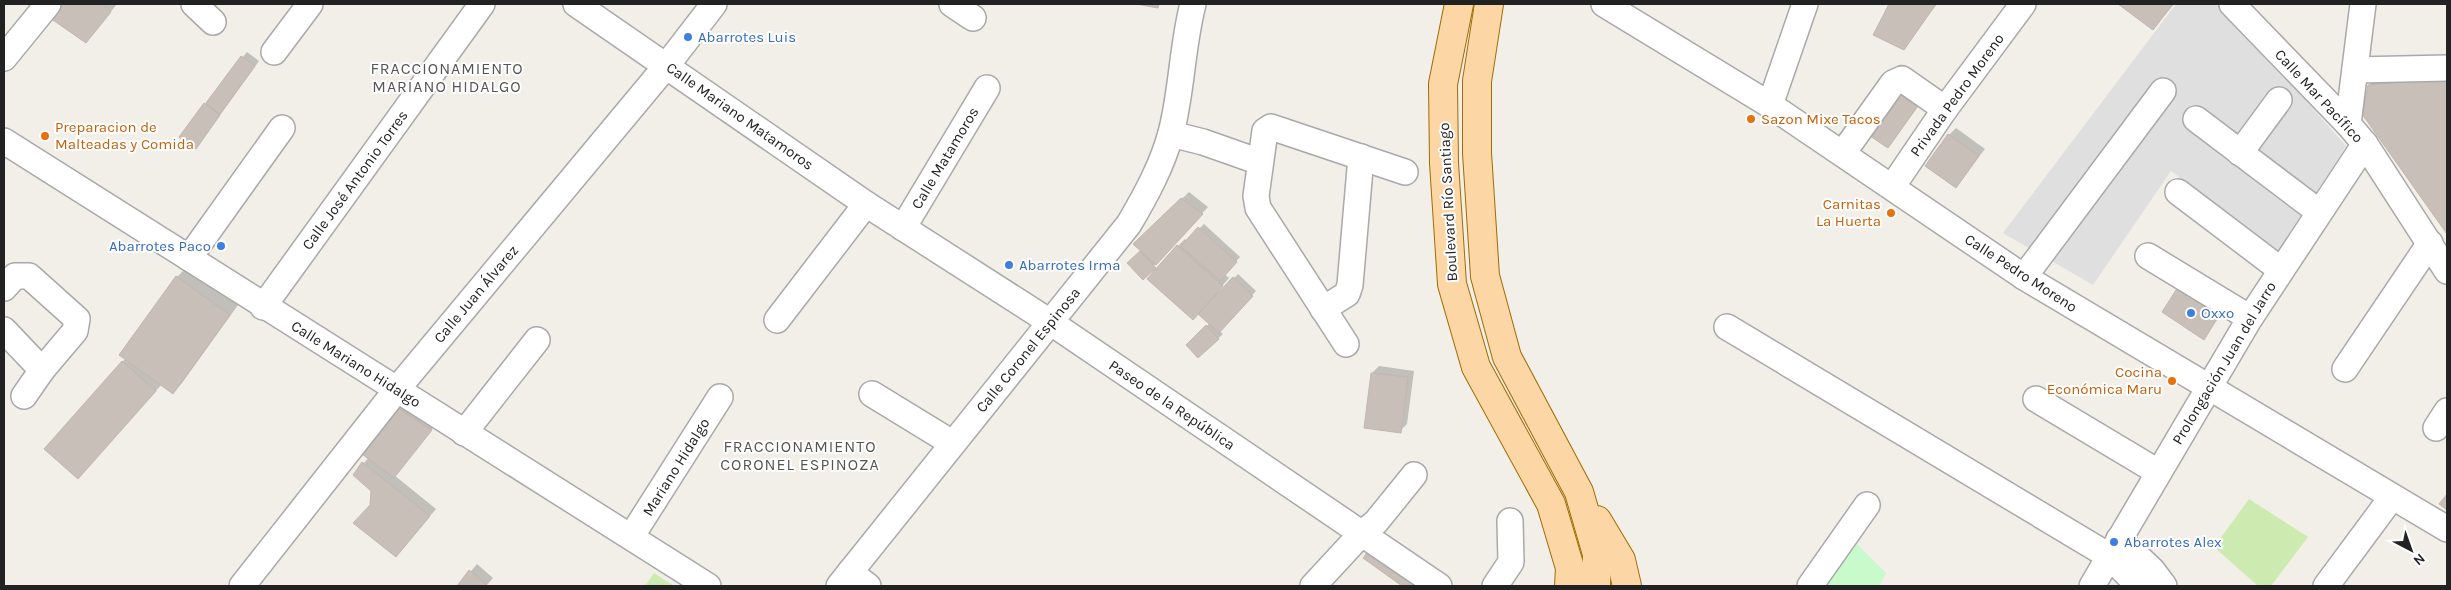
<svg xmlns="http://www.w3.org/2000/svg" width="2451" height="590" font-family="Karla,sans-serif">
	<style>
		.residential { fill: #e0dfdf }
		.grass { fill: #cdebb0 }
		.park { fill: #c8facc }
		.shadow { fill: #0003 }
		.building { fill: #c7bfb8; stroke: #c4b6ab }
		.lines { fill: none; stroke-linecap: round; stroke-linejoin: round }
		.minor-casing { stroke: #a9a9a9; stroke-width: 28 }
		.major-casing { stroke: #a06b00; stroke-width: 30 }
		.minor { stroke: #fff; stroke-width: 25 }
		.major { stroke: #fcd6a4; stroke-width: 28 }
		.shop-dot { fill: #3f7fe0; stroke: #fff; stroke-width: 2 }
		.food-dot { fill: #e8710a; stroke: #fff; stroke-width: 2 }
		.labels { text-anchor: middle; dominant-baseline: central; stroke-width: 4; stroke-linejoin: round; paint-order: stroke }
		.shop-label { font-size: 15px; fill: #366cbe; stroke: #fff; text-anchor: start }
		.street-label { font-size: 15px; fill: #222; stroke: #fff }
		.food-label { font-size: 15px; fill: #c56008; stroke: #fff; text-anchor: start }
		.neighbourhood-label { font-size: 16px; letter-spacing: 1px; fill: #555; stroke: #fff }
	</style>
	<rect width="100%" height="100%" fill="#f2efe9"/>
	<polygon class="residential" points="2176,4 2220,4 2346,146 2279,251 2171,171 2093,285 2003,233"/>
	<g class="grass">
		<polygon points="2249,499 2308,537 2271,586 2258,586 2214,547"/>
		<polygon points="654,573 674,586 645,586"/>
	</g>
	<polygon class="park" points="1847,534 1886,573 1879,586 1810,586"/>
	<g class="shadow">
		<polygon points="63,4 117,4 92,35 52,18"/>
		<polygon points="1891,4 1937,4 1903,49 1875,34"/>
		<polygon points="2120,4 2174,4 2153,29"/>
		<polygon points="247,52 259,61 200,143 205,104"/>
		<polygon points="2447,75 2447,231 2363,114 2369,85 2373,81"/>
		<polygon points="1956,128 1985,149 1955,187 1949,135"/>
		<polygon points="1189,192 1208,207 1143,278 1128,263 1142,250 1135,244"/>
		<polygon points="1204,224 1240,257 1224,274 1229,278 1199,313 1178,246 1185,239 1187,241"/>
		<polygon points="186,268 238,305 182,383 173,392 162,384 87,468 45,448 126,358 177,277"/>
		<polygon points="1238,274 1256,291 1219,330 1223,334 1198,357 1187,345 1210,323 1200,314"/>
		<polygon points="2226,307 2204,338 2163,312"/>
		<polygon points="1379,366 1414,371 1407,424 1400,431 1372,373"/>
		<polygon points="405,402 437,423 394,475 436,509 396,556 371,505 373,490 355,474 369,457 398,409"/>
		<polygon points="477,564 493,578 486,586 459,586"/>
	</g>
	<g class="building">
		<polygon points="61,4 102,4 111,12 86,43 50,18"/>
		<polygon points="1136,4 1159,4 1158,8"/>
		<polygon points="1889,4 1936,4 1904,50 1873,35"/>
		<polygon points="2118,4 2173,4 2153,30"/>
		<polygon points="241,56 255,66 220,114 206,103"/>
		<polygon points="2447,78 2447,234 2362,114 2368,85"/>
		<polygon points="1902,85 1923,99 1888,148 1867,134"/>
		<polygon points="204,103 220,115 196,149 179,137"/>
		<polygon points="1948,134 1979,156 1956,188 1925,166"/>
		<polygon points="1181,198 1203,214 1156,265 1133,244"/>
		<polygon points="1198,227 1237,262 1220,281 1181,246"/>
		<polygon points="1177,245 1223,286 1193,320 1147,279"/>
		<polygon points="1140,251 1156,268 1143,280 1127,263"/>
		<polygon points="176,276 230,315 173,394 119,355"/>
		<polygon points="1233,277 1253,296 1219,333 1198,314"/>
		<polygon points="2178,287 2220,314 2204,340 2162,312"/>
		<polygon points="1206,325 1219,339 1198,358 1186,345"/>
		<polygon points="122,361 156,391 78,479 44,449"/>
		<polygon points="1371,373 1408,377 1401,433 1364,428"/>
		<polygon points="397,408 432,430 394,478 362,454"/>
		<polygon points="362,462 430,516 396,557 353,523 370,505 371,491 353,475"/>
		<polygon points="2447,494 2447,510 2439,504"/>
		<polygon points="1373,545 1431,586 1402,586 1363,558"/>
		<polygon points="469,570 487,585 486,586 457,586"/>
	</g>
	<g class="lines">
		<defs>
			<g id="minor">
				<polyline points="194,4 213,22"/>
				<polyline points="576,4 866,204 1050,322 1439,586"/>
				<polyline points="952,4 973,18"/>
				<polyline points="1604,4 1770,105 2024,277 2447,529"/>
				<polyline points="2232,4 2348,124 2365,144 2447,271"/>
				<polyline points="274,52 310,4"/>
				<polyline points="4,58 48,4"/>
				<polyline points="2355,70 2447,68"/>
				<polyline points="1770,105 1805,4"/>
				<polyline points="2196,119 2319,212"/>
				<polyline points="2348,124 2363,4"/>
				<polyline points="1171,134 1203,142 1260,162"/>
				<path d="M4,141C238,290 474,437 708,586"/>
				<polyline points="1843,153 1893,83 1902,79 1945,109"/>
				<polyline points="2240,153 2279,100"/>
				<polyline points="1892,187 1945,109 2023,4"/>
				<polyline points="2178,192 2281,270"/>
				<polyline points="903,228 987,88"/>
				<polyline points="2148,256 2250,318"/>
				<polyline points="189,258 282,128"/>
				<polyline points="2024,277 2163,91"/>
				<polyline points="4,288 15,276 29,276 77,319 75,331 42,370 24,396"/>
				<polyline points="263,307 482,4"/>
				<polyline points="1323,309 1347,294 1350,285 1361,157"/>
				<polyline points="777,320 866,204"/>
				<polyline points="1727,327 2109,556 2139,586"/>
				<polyline points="4,330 42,370"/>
				<polyline points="1346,344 1258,208 1256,196 1265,131 1271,127 1405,172"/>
				<polyline points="2345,369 2430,243"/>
				<polyline points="872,394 952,443"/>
				<polyline points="2036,399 2158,472"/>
				<polyline points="2436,428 2447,411"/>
				<polyline points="464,433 537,340"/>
				<polyline points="631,537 720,397"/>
				<polyline points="2119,539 2152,570 2164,586"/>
				<polyline points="850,572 868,586"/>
				<polyline points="242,586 398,388 667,65 714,4"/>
				<path d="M839,586L1129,224C1146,195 1162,166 1171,133C1182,91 1182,46 1193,4"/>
				<polyline points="1313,586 1362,533 1376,522 1414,475"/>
				<polyline points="1495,586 1511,562 1510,521"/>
				<polyline points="1810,586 1867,505"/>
				<polyline points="2092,586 2250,318 2365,144"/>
				<polyline points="2326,586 2392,497"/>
			</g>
			<g id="major">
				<polyline points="1459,4 1443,84 1444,163 1452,284 1476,367 1551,504 1570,568 1569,586"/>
				<polyline points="1489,4 1477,81 1477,153 1485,276 1507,357 1579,492 1597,554 1596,586"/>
				<polyline points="1597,520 1621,560 1627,586"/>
			</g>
		</defs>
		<use href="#minor" class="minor-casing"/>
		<use href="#major" class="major-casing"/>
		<use href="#minor" class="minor"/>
		<use href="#major" class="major"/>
	</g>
	<g class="shop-dot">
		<circle cx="688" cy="37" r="5"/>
		<circle cx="221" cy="246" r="5"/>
		<circle cx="1009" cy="265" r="5"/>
		<circle cx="2191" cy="313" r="5"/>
		<circle cx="2114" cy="542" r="5"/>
	</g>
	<g class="food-dot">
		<circle cx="1751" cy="119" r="5"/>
		<circle cx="45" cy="136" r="5"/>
		<circle cx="1891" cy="213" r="5"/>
		<circle cx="2172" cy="381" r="5"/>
	</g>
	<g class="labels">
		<g class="shop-label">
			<text x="698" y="37">Abarrotes Luis</text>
			<text x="211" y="246" text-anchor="end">Abarrotes Paco</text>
			<text x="1019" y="265">Abarrotes Irma</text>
			<text x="2201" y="313">Oxxo</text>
			<text x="2124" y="542">Abarrotes Alex</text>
		</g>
		<g class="street-label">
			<text transform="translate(1957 95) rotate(-54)">Privada Pedro Moreno</text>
			<text transform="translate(2319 96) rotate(47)">Calle Mar Pacífico</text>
			<text transform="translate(740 116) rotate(35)">Calle Mariano Matamoros</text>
			<text transform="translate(945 158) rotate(-59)">Calle Matamoros</text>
			<text transform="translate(355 180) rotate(-54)">Calle José Antonio Torres</text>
			<text transform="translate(1448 202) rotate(-93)">Boulevard Río Santiago</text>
			<text transform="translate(2021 273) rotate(33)">Calle Pedro Moreno</text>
			<text transform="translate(476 294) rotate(-50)">Calle Juan Álvarez</text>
			<text transform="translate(1028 350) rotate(-51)">Calle Coronel Espinosa</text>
			<text transform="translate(2224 363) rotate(-59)">Prolongación Juan del Jarro</text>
			<text transform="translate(356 364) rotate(32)">Calle Mariano Hidalgo</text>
			<text transform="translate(1172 405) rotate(34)">Paseo de la República</text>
			<text transform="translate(676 467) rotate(-58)">Mariano Hidalgo</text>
		</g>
		<g class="food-label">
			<text x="1761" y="119">Sazon Mixe Tacos</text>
			<text x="55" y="127">Preparacion de<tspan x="55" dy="17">Malteadas y Comida</tspan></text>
			<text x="1881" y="204" text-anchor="end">Carnitas<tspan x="1881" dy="17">La Huerta</tspan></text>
			<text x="2162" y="372" text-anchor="end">Cocina<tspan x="2162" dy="17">Económica Maru</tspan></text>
		</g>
		<g class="neighbourhood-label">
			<text x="447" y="68">FRACCIONAMIENTO<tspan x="447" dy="18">MARIANO HIDALGO</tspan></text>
			<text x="800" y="446">FRACCIONAMIENTO<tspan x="800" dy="18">CORONEL ESPINOZA</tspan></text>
		</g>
	</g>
	<rect width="2451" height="590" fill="none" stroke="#222222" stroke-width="10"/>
	<g transform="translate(2411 550) rotate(139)" stroke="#ffffff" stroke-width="4" paint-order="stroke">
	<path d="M0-4L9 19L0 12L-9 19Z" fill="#222222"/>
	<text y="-8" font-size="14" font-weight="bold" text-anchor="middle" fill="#222222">N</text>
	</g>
</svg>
